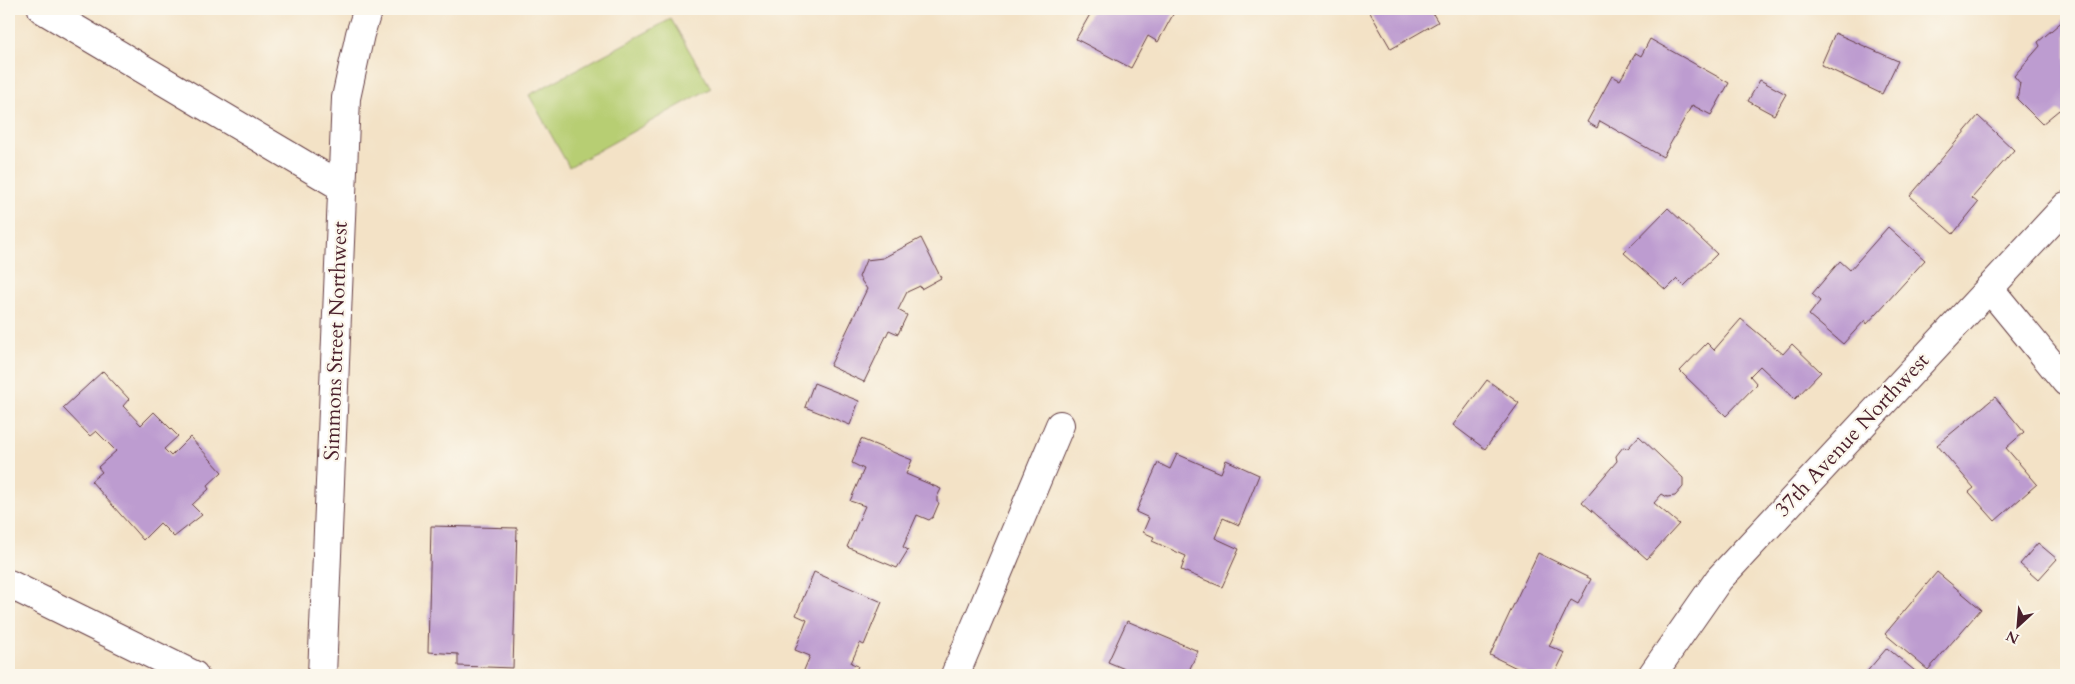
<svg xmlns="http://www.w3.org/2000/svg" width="2075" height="684" font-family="Cardo,serif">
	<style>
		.green { fill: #b7ce73; stroke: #80764f }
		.building { fill: #bd9cd0 }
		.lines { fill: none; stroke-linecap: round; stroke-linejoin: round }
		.minor-casing { stroke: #633c42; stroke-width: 30 }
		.minor { stroke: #fff; stroke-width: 28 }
		.labels { text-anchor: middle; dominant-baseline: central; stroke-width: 4.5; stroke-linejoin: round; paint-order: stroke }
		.street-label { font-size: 21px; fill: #4a1f2b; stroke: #fbf7ec }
	</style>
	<rect width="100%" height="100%" fill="#fbf7ec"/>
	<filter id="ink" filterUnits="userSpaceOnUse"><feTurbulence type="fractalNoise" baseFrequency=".02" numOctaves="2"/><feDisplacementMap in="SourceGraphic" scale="10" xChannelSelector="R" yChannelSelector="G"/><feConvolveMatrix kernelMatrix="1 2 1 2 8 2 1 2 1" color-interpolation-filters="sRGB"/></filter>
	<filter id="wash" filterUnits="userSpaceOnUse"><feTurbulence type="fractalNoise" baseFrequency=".0096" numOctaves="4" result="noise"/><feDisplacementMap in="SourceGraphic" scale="20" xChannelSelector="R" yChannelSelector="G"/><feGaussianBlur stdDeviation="1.12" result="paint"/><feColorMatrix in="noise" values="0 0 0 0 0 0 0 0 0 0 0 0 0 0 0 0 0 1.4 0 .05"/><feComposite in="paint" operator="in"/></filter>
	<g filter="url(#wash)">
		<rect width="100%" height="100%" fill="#f3e2c6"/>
		<polygon class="green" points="671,19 711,88 569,167 529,95"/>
		<g id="blocks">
			<g class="building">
				<polygon points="1093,9 1176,9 1158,42 1148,36 1131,68 1076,39"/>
				<polygon points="1368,9 1430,9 1438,22 1391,49"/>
				<polygon points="2066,18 2066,114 2065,115 2059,110 2042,124 2017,99 2020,83 2014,76 2040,46 2038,42"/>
				<polygon points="1835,33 1898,61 1882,94 1821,65"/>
				<polygon points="1650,39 1729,83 1711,115 1692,105 1663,157 1600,121 1597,128 1587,122 1612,76 1620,80 1636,53 1641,56"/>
				<polygon points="1760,80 1786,94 1774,115 1748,101"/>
				<polygon points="1978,116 2014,150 1972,198 1978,203 1953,234 1910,196"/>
				<polygon points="1668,208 1717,254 1684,286 1677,279 1666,290 1624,253"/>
				<polygon points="1888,227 1925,260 1867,324 1865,320 1843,344 1809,315 1820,301 1812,294 1840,261 1850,270"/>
				<polygon points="921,238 941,278 921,289 920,286 907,292 898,310 907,315 898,334 889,330 864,382 830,366 867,289 859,277 866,260 883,258"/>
				<polygon points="1741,319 1783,354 1792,344 1821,372 1795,399 1760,366 1750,376 1757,384 1726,416 1680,371 1707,343 1714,350"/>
				<polygon points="103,371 129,399 123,406 141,425 154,412 178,436 164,449 171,456 190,437 222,472 207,486 209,489 192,505 202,515 174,537 160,523 143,540 91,481 102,472 98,467 116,451 96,431 90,436 63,408"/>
				<polygon points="1487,380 1519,403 1485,449 1453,425"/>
				<polygon points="814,383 859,401 850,425 805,407"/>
				<polygon points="1995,397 2024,432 2006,448 2037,484 1995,521 1969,492 1974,488 1937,445"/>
				<polygon points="1639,436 1683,478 1683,487 1675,496 1667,497 1662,494 1654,503 1679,524 1647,559 1582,502 1617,461 1616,456 1623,447 1628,448"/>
				<polygon points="861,439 912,460 906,474 941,489 937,497 937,502 939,503 933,517 929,520 917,515 903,547 908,550 897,568 847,547 865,506 850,501 864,469 852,463"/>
				<polygon points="1177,454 1221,473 1226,460 1259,475 1239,525 1223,518 1215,538 1239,549 1222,587 1181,570 1186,556 1152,541 1154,537 1143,532 1149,518 1136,512 1158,463 1170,469"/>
				<polygon points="431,526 517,528 513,668 458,666 458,654 428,652"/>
				<polygon points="2038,543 2057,559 2038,580 2020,564"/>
				<polygon points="1538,553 1591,579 1578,604 1571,600 1549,646 1565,653 1554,675 1531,675 1490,655"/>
				<polygon points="814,572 882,602 864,645 860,643 851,663 858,666 854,675 802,675 810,656 795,650 807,620 796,615"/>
				<polygon points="1937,572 1981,609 1928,670 1885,634"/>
				<polygon points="1127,621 1198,651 1187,675 1139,675 1108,662"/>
				<polygon points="1887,648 1920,675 1864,675"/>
			</g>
		</g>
	</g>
	<g filter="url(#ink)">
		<use href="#blocks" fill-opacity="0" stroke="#633c42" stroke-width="1"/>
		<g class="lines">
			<defs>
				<g id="minor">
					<polyline points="42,9 342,187"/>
					<polyline points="1989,288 2066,382"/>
					<polyline points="9,584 194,675"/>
					<polyline points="322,675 346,98 360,34 368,9"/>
					<polyline points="955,675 1060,425"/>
					<polyline points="1652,675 1719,579 2066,206"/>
				</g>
			</defs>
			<use href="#minor" class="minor-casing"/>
			<use href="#minor" class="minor"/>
		</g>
	</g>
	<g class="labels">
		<g class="street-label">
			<text transform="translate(336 341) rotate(-88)">Simmons Street Northwest</text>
			<text transform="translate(1852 435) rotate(-47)">37th Avenue Northwest</text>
		</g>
	</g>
	<rect width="2075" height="684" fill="none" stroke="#fbf7ec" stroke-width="30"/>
	<g transform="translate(2018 626) rotate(206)" stroke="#fbf7ec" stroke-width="4" paint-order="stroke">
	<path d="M0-4L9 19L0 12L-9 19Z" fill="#4a1f2b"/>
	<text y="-8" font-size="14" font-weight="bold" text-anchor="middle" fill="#4a1f2b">N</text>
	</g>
</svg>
